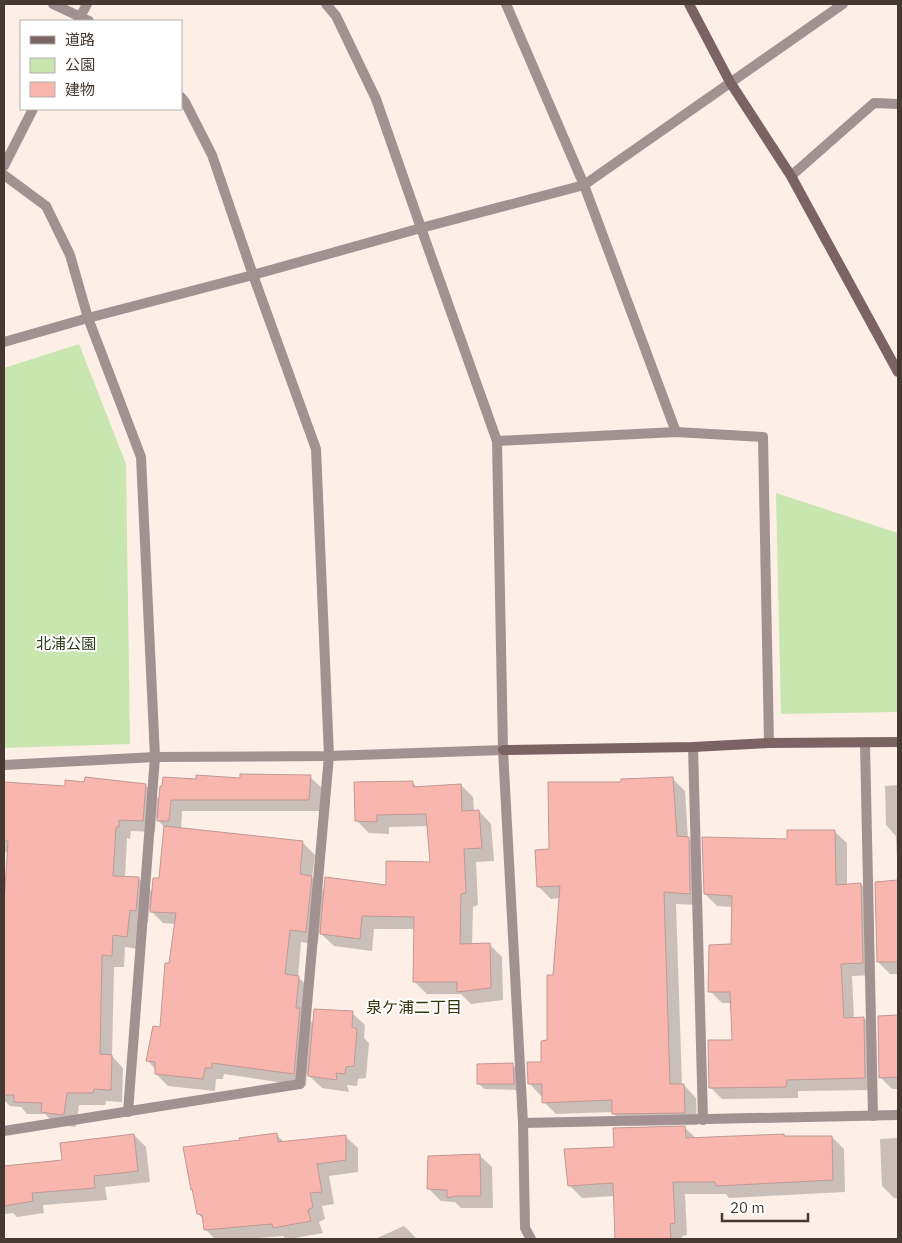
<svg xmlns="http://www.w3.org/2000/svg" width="902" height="1243" font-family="'IBM Plex Sans','Noto Sans JP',sans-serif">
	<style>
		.green { fill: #c9e6b0 }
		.shadow { fill: #0003; fill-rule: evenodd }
		.building { fill: #f8b6af; stroke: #c09995 }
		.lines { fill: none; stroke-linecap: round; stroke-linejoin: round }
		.street { stroke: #a29191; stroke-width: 10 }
		.secondary { stroke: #7b6363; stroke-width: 10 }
		.labels { text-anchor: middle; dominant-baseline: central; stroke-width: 4; stroke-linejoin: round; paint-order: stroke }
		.park-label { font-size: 15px; fill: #2b3d18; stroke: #fff }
		.neighbourhood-label { font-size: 16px; fill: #34340a; stroke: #fff }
	</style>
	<rect width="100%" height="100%" fill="#fdefe6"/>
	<g class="green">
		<polygon points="79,344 126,464 130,744 4,748 4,368"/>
		<polygon points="776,493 898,533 898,712 781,714"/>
	</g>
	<g class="shadow">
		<path d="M310,777L322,788L320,811H182L181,829L303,843L315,855L312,878L325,891L388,887L431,863L429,826L389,827V834L369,833L357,821L412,782L418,788L461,785L473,797L474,812L479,811L491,824L494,861L476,862L478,905L473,907L472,945H490L502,957L503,1000L471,1004L461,994H427L414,981L415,929H374L372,951L334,946L319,932L318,944L301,942L298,977L311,989L308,1018L313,1024L352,1013L365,1025L364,1038L369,1043L366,1078L358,1079L357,1086L347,1085L349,1092L322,1088L307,1074L306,1086L224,1074L223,1079H216L215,1091L168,1086L156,1074V1070L148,1061L161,1029L176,924L163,923L149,909L148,922H142L139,949L125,947L124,967H114L112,1056L123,1068L122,1102L106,1101L105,1105H79L76,1126L74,1127L55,1124L45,1114H27L21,1107L10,1106L6,1102H4V914L9,853L4,852V783L66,787L145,785L160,800L197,780ZM156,818L165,828L160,879L153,893L138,878L125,877L127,838L130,839L131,831L155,832Z"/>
		<polygon points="673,779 685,791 688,838 700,850 702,905 676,904 682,1085 684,1085 696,1098 697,1125 626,1126 614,1114 614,1112 556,1114 544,1102 543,1096 541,1096 529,1083 543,1063 548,1042 560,898 551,899 538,886 551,851 622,784"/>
		<polygon points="898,785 898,974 890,974 878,962 898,881 896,836 886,825 885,786"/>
		<polygon points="834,831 847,843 847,885 861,884 873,896 874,975 852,976 854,1019 864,1018 876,1030 877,1090 798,1091 798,1098 722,1099 710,1087 734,1041 732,1003 722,1003 710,991 732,945 733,907 717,906 705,894 788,840"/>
		<polygon points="898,1016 898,1089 892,1089 880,1077 879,1017"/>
		<polygon points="512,1064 518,1070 520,1090 484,1089 478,1083"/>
		<polygon points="685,1128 696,1138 784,1135 786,1137 832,1137 844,1149 845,1192 729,1198 726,1194 685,1194 687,1235 682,1236 682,1239 616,1239 615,1196 582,1198 569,1185 616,1149"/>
		<polygon points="276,1134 284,1142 345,1136 358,1148 358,1172 329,1176 334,1204 322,1206 325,1219 319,1222 323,1233 289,1239 286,1239 283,1236 245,1239 215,1239 205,1229 204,1219 198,1214 194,1192 192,1189 241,1141"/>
		<polygon points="134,1135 146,1147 150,1182 105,1187 107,1200 43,1205 44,1213 17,1217 13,1213 4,1214 4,1167 64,1161"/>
		<polygon points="898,1138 898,1198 894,1198 882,1186 880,1139"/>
		<polygon points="479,1155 492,1167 493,1208 461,1208 455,1202 441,1201 429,1189"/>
		<polygon points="404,1226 417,1239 375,1239"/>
	</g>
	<g class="building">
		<polygon points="240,774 311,775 309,800 171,800 169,821 157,821 160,786 162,786 163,777 196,779 196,775 240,778"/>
		<polygon points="85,777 146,784 143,821 119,820 119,827 116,827 113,876 139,877 136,911 130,910 127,937 113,935 112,956 102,955 100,1054 112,1055 111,1090 94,1089 93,1093 67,1093 64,1114 61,1115 41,1112 42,1103 14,1102 14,1095 4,1095 4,903 8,841 4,841 4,782 65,786 65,780 84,782"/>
		<polygon points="673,777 677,836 689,837 690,894 664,892 670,1084 684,1084 685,1113 612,1114 612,1100 542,1103 542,1084 528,1084 527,1062 541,1062 541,1041 547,1040 547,975 553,975 560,886 537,887 535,850 549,849 548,782 621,782 621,779"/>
		<polygon points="413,781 413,787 461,784 462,811 479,810 482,848 464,849 466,893 461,894 460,944 490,943 491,988 457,992 457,982 413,982 414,917 362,916 360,939 320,934 325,877 386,885 386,861 430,862 426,814 377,815 377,822 355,821 354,782"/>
		<polygon points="164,826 303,841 300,874 312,876 306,932 290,930 285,974 299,976 296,1008 300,1008 294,1074 212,1063 212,1068 205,1068 203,1079 155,1074 155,1062 146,1061 153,1026 160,1027 165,963 169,963 176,913 150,912 153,878 159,878"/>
		<polygon points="787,830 835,830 836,885 861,883 863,963 841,964 844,1018 864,1017 865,1078 787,1080 786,1087 709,1088 708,1040 732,1040 730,992 708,992 709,945 731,944 732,896 704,894 702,837 787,839"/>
		<polygon points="898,880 898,962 877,962 875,882"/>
		<polygon points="314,1009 353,1011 352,1027 357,1029 354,1066 346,1067 345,1074 336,1073 337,1080 308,1076"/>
		<polygon points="898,1015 898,1077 879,1078 878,1016"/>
		<polygon points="513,1063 514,1084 477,1084 477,1064"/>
		<polygon points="685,1126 686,1138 784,1134 784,1136 832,1136 833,1180 716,1186 715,1182 673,1182 675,1223 670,1224 671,1239 615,1239 613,1183 568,1186 564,1149 614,1147 613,1128"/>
		<polygon points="277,1133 278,1142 346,1135 346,1160 317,1164 322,1192 310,1193 313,1207 308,1210 311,1221 273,1228 272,1224 204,1230 202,1215 197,1214 192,1189 191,1190 183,1147 240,1140 239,1138"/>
		<polygon points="134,1134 138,1171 94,1176 95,1188 32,1193 33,1201 4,1206 4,1166 62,1160 60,1143"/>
		<polygon points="480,1154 481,1196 456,1196 447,1198 447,1190 427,1189 428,1156"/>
	</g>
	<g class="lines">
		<g class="street">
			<polyline points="53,4 89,21"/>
			<polyline points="326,4 336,16 376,99 421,228 497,441 503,750 523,1123 525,1228 531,1239"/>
			<polyline points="506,4 584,185 676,432"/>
			<polyline points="78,21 87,4"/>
			<polyline points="4,166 33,109"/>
			<polyline points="4,175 46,206 70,255 88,318 141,457 155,757 128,1112"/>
			<polyline points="791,176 874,103 898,104"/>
			<polyline points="4,342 88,318 253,275 421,228 584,185 843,4"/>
			<polyline points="497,441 676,432 763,437 769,743"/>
			<polyline points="865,743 873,1116"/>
			<polyline points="693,747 703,1120"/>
			<polyline points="4,765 155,757 329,756 503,750"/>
			<polyline points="523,1123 898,1115"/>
			<polyline points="4,1131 300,1084 329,756 316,449 253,275 212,155 185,102 181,97"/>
		</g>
		<g class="secondary">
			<polyline points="689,4 730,82 791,176 898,372"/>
			<polyline points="503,750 693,747 769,743 898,742"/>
		</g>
	</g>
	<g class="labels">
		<g class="park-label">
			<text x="66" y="643">北浦公園</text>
		</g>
		<g class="neighbourhood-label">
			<text x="414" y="1007">泉ケ浦二丁目</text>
		</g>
	</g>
	<rect width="902" height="1243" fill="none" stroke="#463931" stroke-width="10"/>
	<rect x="20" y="20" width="162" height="90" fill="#ffffff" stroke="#b5b0ad"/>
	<rect x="30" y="36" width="25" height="8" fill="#7b6363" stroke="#b5b0ad"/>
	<text x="65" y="45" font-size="15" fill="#463931">道路</text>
	<rect x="30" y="58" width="25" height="15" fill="#c9e6b0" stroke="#b5b0ad"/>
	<text x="65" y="70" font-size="15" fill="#463931">公園</text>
	<rect x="30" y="82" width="25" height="15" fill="#f8b6af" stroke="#b5b0ad"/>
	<text x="65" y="95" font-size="15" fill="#463931">建物</text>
	<path d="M722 1213v8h86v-8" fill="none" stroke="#463931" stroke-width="2.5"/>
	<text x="730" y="1213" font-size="15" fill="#463931" stroke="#ffffff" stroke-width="4" paint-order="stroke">20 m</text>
</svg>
